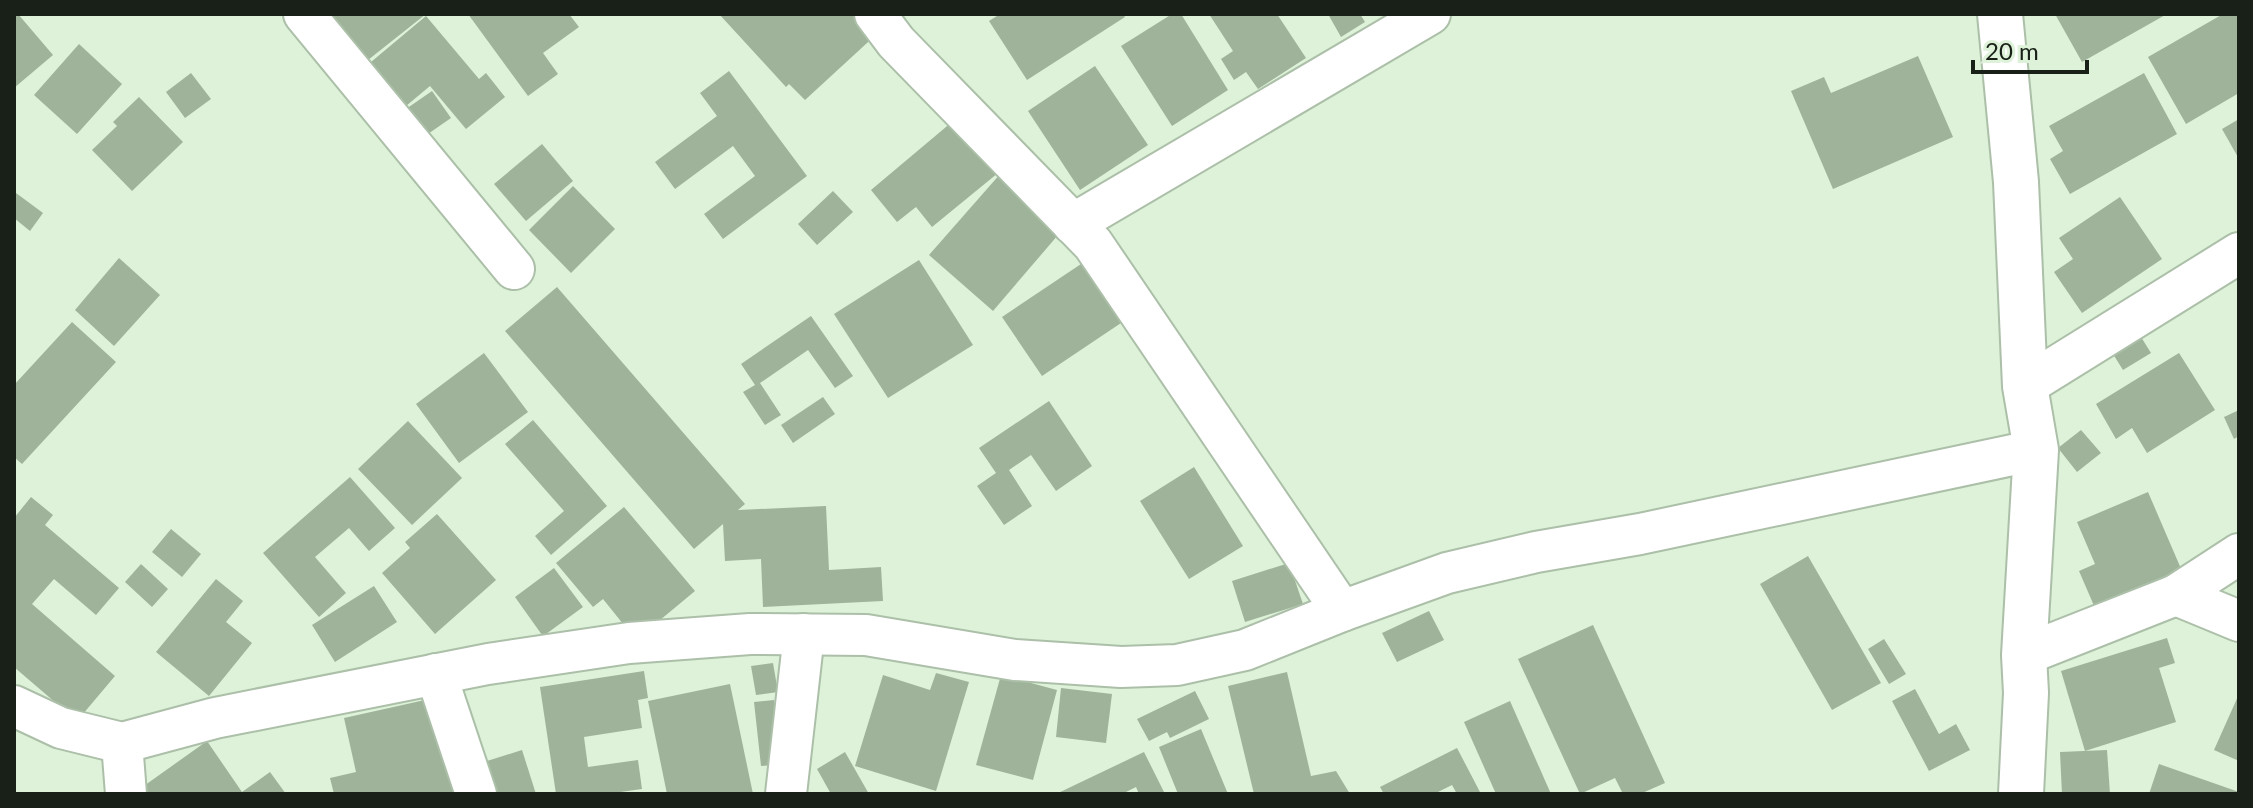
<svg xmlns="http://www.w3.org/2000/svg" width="2253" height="808" font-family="Lato,sans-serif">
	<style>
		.building { fill: #9fb39b }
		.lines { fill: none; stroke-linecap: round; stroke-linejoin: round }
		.minor-casing { stroke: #acbfa8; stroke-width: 44 }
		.tertiary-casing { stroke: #acbfa8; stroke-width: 48 }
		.minor { stroke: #fff; stroke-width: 40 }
		.tertiary { stroke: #fff; stroke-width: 44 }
	</style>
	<rect width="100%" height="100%" fill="#ddf2d9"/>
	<g class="building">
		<polygon points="14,14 18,14 53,55 14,88"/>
		<polygon points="332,14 426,14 368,60"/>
		<polygon points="468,14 569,14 579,27 543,53 558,74 528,96"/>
		<polygon points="719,14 862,14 879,32 805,100 789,84 786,87"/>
		<polygon points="1000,14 1123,14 1125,17 1027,80 989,21"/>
		<polygon points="1172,14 1181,14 1228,90 1172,126 1121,46"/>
		<polygon points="1209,14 1277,14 1306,58 1258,89 1246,72 1234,80 1221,59 1233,51"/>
		<polygon points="1328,14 1360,14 1365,22 1341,37"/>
		<polygon points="2055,14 2167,14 2082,62"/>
		<polygon points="2223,14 2239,14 2239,93 2186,124 2148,57"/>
		<polygon points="426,16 479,79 486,73 505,97 466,129 430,86 406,106 371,62"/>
		<polygon points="79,44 122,84 77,134 34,95"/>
		<polygon points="1918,56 1953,137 1833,189 1791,91 1824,77 1831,93"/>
		<polygon points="1095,66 1148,145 1080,190 1028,111"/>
		<polygon points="729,71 807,176 723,239 704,214 755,176 733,146 675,189 655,162 717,116 700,93"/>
		<polygon points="191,73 211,99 185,118 166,92"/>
		<polygon points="2144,73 2177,134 2070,194 2050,159 2063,151 2049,126"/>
		<polygon points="432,91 451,118 425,136 406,109"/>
		<polygon points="139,97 183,142 132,191 92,150 117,126 113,122"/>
		<polygon points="965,111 1009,164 932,227 916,207 897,222 871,190"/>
		<polygon points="2239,119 2239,159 2222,129"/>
		<polygon points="542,144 573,181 526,221 494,184"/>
		<polygon points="1001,173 1064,228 993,311 929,255"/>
		<polygon points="573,186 615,229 571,273 529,230"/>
		<polygon points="833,191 853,212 817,245 798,224"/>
		<polygon points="16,193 43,213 30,231 14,218"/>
		<polygon points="2120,197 2162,259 2082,313 2054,272 2073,259 2059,238"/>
		<polygon points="119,258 160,295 114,346 75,310"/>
		<polygon points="919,260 973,345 888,398 834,314"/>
		<polygon points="1084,262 1124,321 1042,376 1002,317"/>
		<polygon points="557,287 745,504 738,510 826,506 829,570 881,567 883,601 763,607 761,559 725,561 723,524 694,549 505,331"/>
		<polygon points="811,316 853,376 835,388 808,350 760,383 781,415 765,425 743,392 755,385 741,364"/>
		<polygon points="72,322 116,362 22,464 14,457 14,385"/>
		<polygon points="2141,337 2151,353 2123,370 2113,354"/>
		<polygon points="484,353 528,412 459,463 416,404"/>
		<polygon points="2179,353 2215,410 2147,453 2132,428 2116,439 2096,404"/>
		<polygon points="823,397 835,414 793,443 781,425"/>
		<polygon points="1049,401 1092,466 1056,491 1031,455 1009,470 1032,506 1004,525 977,486 996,473 979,448"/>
		<polygon points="2239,410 2239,436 2234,439 2224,417"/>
		<polygon points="533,420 607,506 551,555 535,536 564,511 505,444"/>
		<polygon points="408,421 462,478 412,525 358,469"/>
		<polygon points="2081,430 2101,453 2077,472 2058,448"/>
		<polygon points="1194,467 1243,546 1189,579 1140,501"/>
		<polygon points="350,477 395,528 369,551 349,528 315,557 346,593 319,617 263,553"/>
		<polygon points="2148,492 2182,571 2095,608 2079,571 2095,564 2077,522"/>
		<polygon points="31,497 53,515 45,525 119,588 96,615 54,579 32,604 115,676 77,721 14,667 14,518"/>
		<polygon points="624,507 695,591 636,640 603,599 593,607 556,563"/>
		<polygon points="437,514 496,580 435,634 382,573 410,548 405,542"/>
		<polygon points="171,529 201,554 182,577 152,552"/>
		<polygon points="1808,556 1881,683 1832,710 1760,584"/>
		<polygon points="1289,563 1303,604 1245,622 1232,581"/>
		<polygon points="141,564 168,589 152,607 125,582"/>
		<polygon points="554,568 583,607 546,634 572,630 578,664 457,650 542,635 515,597"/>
		<polygon points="216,579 243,601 226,622 252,643 209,696 156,652"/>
		<polygon points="374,586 397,622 335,662 312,625"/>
		<polygon points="1429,611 1444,640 1397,662 1382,633"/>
		<polygon points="1593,625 1665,783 1640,794 1623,794 1615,778 1580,794 1518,659"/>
		<polygon points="2167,638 2175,663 2159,668 2176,722 2085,751 2061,671"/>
		<polygon points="1884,639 1906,674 1889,684 1868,649"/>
		<polygon points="773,663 778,692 756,695 751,666"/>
		<polygon points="644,671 648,698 638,700 642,728 584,737 588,767 638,760 642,789 606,794 556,794 540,687"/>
		<polygon points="1287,672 1311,776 1336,771 1350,794 1254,794 1228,686"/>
		<polygon points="936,673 969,682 936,791 855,766 883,675 930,690"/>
		<polygon points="1001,675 1057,690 1033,780 976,765"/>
		<polygon points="730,684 753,794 667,794 648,701"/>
		<polygon points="1061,688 1112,694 1106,743 1056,737"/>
		<polygon points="1915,689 1939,734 1956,724 1970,750 1929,771 1892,701"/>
		<polygon points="1195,691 1209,719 1170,738 1167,732 1149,741 1137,719"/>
		<polygon points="2239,694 2239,761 2214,750"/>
		<polygon points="443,696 457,794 334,794 330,778 356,772 344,718"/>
		<polygon points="774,700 782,764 761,766 754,702"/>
		<polygon points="1510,701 1551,794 1496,794 1464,722"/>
		<polygon points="1201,729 1228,794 1178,794 1159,747"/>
		<polygon points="207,741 242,792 270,772 286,794 145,794 141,788"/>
		<polygon points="1457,748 1480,792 1457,794 1452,785 1434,794 1384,794 1380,787"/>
		<polygon points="522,750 536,794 497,794 487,761"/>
		<polygon points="2107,750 2110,794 2062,794 2060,752"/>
		<polygon points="845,752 869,794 831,794 817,769"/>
		<polygon points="1144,752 1165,794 1139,794 1136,787 1122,794 1056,794"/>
		<polygon points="2159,764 2239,792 2239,794 2149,794"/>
	</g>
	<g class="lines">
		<defs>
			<g id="minor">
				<polyline points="304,14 514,269"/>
				<polyline points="875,14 896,42 1093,244 1342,611"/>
				<polyline points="1073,224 1430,14"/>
				<polyline points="2025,386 2239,253"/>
				<polyline points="2176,595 2239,621"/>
				<polyline points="2024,655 2176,595 2239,554"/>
				<polyline points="436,674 476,794"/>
				<polyline points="14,706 61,728 122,743 215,718 488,664 629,643 750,634 866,635 1015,660 1121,667 1177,665 1245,650 1342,611 1447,573 1536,552 1640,534 2036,450"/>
				<polyline points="122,743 126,794"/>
				<polyline points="786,794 804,634"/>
			</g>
			<polyline id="tertiary" points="2000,14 2016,182 2025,386 2036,450 2024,655 2026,693 2021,794"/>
		</defs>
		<use href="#minor" class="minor-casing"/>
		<use href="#tertiary" class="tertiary-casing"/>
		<use href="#minor" class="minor"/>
		<use href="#tertiary" class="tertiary"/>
	</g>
	<rect width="2253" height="808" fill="none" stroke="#192017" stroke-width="32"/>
	<path d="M1973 60v12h114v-12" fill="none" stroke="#192017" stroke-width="4"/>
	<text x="1985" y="60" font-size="24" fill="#192017" stroke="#ddf2d9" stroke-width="6" paint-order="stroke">20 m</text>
</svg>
